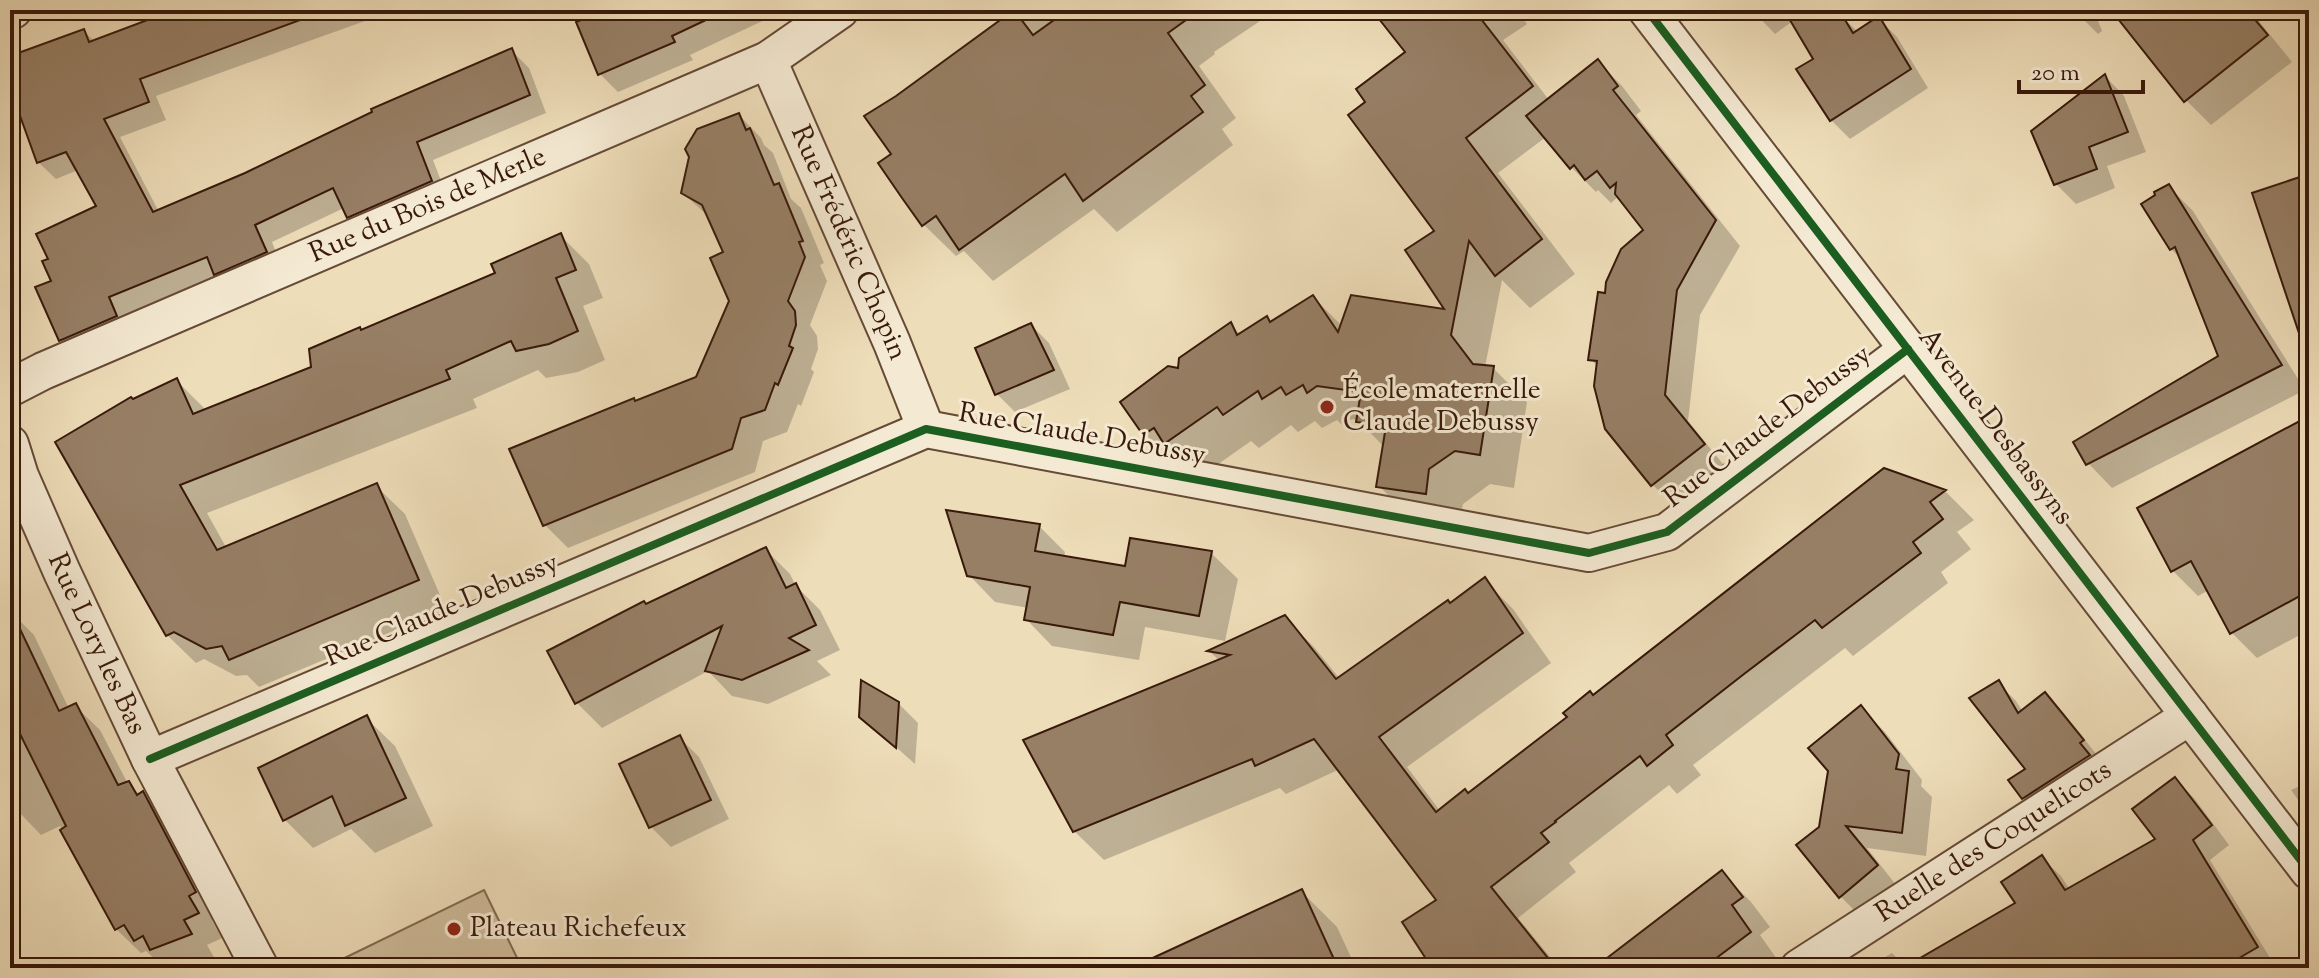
<svg xmlns="http://www.w3.org/2000/svg" width="2319" height="978" font-family="'Sorts Mill Goudy',serif">
	<style>
		.green { fill: #cfbc9b; stroke: #846a52; stroke-width: 2 }
		.shadow { fill: #0003 }
		.building { fill: #977f65; stroke: #38190a; stroke-width: 2 }
		.lines { fill: none; stroke-linecap: round; stroke-linejoin: round }
		.street-casing { stroke: #664a36; stroke-width: 40 }
		.street { stroke: #f4e9d2; stroke-width: 36 }
		.cycleway-casing { stroke: #f4e9d2; stroke-width: 13 }
		.cycleway { stroke: #1b5e20; stroke-width: 8 }
		.poi-dot { fill: #8f2418; stroke: #f4e9d2; stroke-width: 3 }
		.labels { text-anchor: middle; dominant-baseline: central; stroke-width: 6; stroke-linejoin: round; paint-order: stroke }
		.street-label { font-size: 28px; fill: #38190a; stroke: #f4e9d2 }
		.poi-label { font-size: 28px; fill: #38190a; stroke: #f4e9d2; text-anchor: start }
	</style>
	<rect width="100%" height="100%" fill="#eeddb9"/>
	<filter id="stains"><feTurbulence type="fractalNoise" baseFrequency=".0025" numOctaves="4"/><feColorMatrix values="0 0 0 0 .2 0 0 0 0 .09 0 0 0 0 .02 0 0 0 .5 -.17"/></filter>
	<radialGradient id="worn" r=".72"><stop offset=".6" stop-color="#630" stop-opacity="0"/><stop offset="1" stop-color="#630" stop-opacity=".3"/></radialGradient>
	<polygon class="green" points="484,890 522,968 324,968"/>
	<g class="shadow">
		<polygon points="203,10 377,10 363,16 365,21 156,96 166,120 120,137 159,212 246,174 512,51 529,68 546,113 433,160 448,199 366,234 348,217 344,208 272,242 283,270 218,277 125,315 133,334 78,357 60,339 50,260 99,207 78,170 56,179 38,162 10,80 10,58 84,31 95,42"/>
		<polygon points="612,10 786,10 690,55 693,60 618,92 600,74"/>
		<polygon points="1017,10 1270,10 1272,13 1214,52 1215,54 1199,66 1236,118 1222,129 1233,145 1117,232 1094,209 993,281 964,251 956,256 923,224 894,155 897,98"/>
		<polygon points="1375,10 1517,10 1527,24 1503,40 1549,100 1598,62 1622,86 1641,111 1636,115 1740,246 1700,315 1688,421 1727,469 1677,509 1652,484 1598,367 1591,359 1607,295 1646,231 1619,196 1611,203 1598,190 1596,192 1571,167 1546,137 1498,173 1575,274 1530,308 1502,280 1485,367 1493,368 1527,402 1514,488 1490,484 1463,504 1459,527 1413,520 1379,486 1385,448 1358,420 1352,419 1343,426 1337,420 1322,428 1315,421 1298,432 1291,425 1259,448 1251,441 1200,477 1179,468 1145,434 1123,403 1179,370 1230,325 1241,335 1267,318 1272,323 1313,297 1342,326 1449,312 1437,231 1368,103 1407,53"/>
		<polygon points="1752,10 1830,10 1840,15 1858,32 1879,19 1897,37 1928,88 1850,139 1831,120 1799,70 1815,60 1793,21 1775,34"/>
		<polygon points="2074,10 2094,10 2102,31 2098,34"/>
		<polygon points="2114,10 2250,10 2292,62 2211,125 2186,100"/>
		<polygon points="2105,76 2124,96 2146,152 2107,166 2115,188 2076,204 2056,184"/>
		<polygon points="2309,95 2309,115 2299,101"/>
		<polygon points="739,115 761,138 764,145 773,153 791,199 801,208 824,263 820,265 827,281 810,325 817,336 818,349 811,369 814,372 801,406 798,404 787,432 763,441 755,472 568,548 545,525 636,403 698,379 731,301 726,253 710,218 683,193"/>
		<polygon points="2168,186 2193,211 2305,390 2112,488 2088,463 2221,357 2183,261 2171,249"/>
		<polygon points="561,236 589,264 603,298 583,306 605,360 578,372 546,378 538,370 473,399 477,408 207,513 227,549 376,486 405,514 446,609 259,687 247,675 236,676 204,659 196,663 167,635 177,381 205,409 313,368 362,332 497,274"/>
		<polygon points="1031,325 1049,343 1070,389 1015,412 997,394 977,349"/>
		<polygon points="2309,418 2309,630 2257,658 2232,633 2209,590 2198,596 2173,571 2139,509"/>
		<polygon points="1884,471 1945,491 1974,520 1957,532 1971,549 1941,572 1948,583 1853,656 1845,648 1693,765 1701,775 1677,794 1669,785 1569,863 1576,872 1518,918 1559,968 1434,968 1439,901 1340,769 1286,794 1280,788 1104,860 1074,831 1220,661 1210,652 1285,618 1314,647 1340,679 1451,605 1484,580 1513,609 1551,663 1407,767 1440,811 1469,796"/>
		<polygon points="1039,526 1065,552 1064,558 1127,568 1211,553 1238,579 1225,641 1145,627 1139,660 1052,646 1026,619 1028,608 995,602 969,575"/>
		<polygon points="765,549 790,574 796,586 820,610 840,650 817,661 831,675 768,704 732,696 708,671 602,728 577,703 646,606"/>
		<polygon points="10,611 34,635 69,709 75,706 100,730 128,784 140,795 143,794 167,818 219,917 212,921 222,938 207,945 215,959 191,968 171,968 165,962 160,964 146,951 141,953 116,929 60,826 41,835 17,810 10,793"/>
		<polygon points="1998,683 2016,701 2023,712 2045,694 2063,712 2100,759 2042,816 2024,798 2028,769"/>
		<polygon points="898,703 918,723 915,764 861,716"/>
		<polygon points="1861,708 1885,732 1922,780 1921,786 1932,797 1926,856 1867,848 1900,890 1864,920 1840,896 1821,828"/>
		<polygon points="366,718 395,746 433,826 375,853 351,829 313,848 284,819"/>
		<polygon points="679,737 699,757 729,819 671,847 651,827"/>
		<polygon points="2175,779 2194,798 2229,845 2210,860 2275,966 2271,968 1866,968 1892,953 1907,968 2018,904 2042,858 2061,876 2070,890 2158,839"/>
		<polygon points="2309,782 2309,815 2291,790"/>
		<polygon points="1722,873 1751,902 1770,927 1760,935 1779,962 1770,968 1598,968"/>
		<polygon points="1302,892 1337,927 1356,968 1157,968"/>
	</g>
	<g class="building">
		<polygon points="174,10 319,10 319,13 140,79 149,102 104,119 153,212 245,173 372,112 371,109 512,48 530,95 417,142 432,181 347,218 333,188 255,225 267,252 214,275 207,257 109,297 117,316 59,341 35,287 51,281 42,261 48,259 36,234 96,206 66,152 37,163 10,88 10,56 84,29 89,42"/>
		<polygon points="606,10 727,10 672,36 675,42 598,75 576,22"/>
		<polygon points="1014,10 1033,35 1068,10 1200,10 1168,33 1205,85 1191,96 1203,112 1083,201 1065,174 959,250 936,216 922,226 902,198 878,163 891,154 864,116 896,96"/>
		<polygon points="1372,10 1474,10 1533,86 1466,138 1542,239 1495,276 1469,241 1451,335 1473,364 1494,366 1480,455 1455,451 1429,469 1426,494 1376,487 1386,426 1356,422 1361,392 1317,386 1307,393 1303,385 1286,395 1281,387 1262,399 1258,391 1223,415 1217,407 1164,444 1154,428 1143,435 1120,402 1168,366 1178,368 1179,358 1231,322 1237,335 1267,316 1270,322 1313,295 1338,332 1351,295 1444,309 1405,250 1434,231 1348,115 1365,102 1356,89 1405,52"/>
		<polygon points="1784,10 1839,10 1853,33 1879,16 1911,69 1830,121 1796,69 1813,59"/>
		<polygon points="2111,10 2247,10 2268,35 2184,102"/>
		<polygon points="1598,59 1618,86 1613,90 1716,220 1677,290 1665,395 1705,444 1651,486 1605,429 1594,386 1597,361 1588,360 1598,292 1605,293 1606,282 1621,249 1643,230 1615,194 1616,183 1610,188 1597,171 1585,180 1574,165 1570,169 1526,116"/>
		<polygon points="2105,74 2128,132 2089,147 2097,169 2054,185 2031,131"/>
		<polygon points="739,113 746,130 750,128 774,185 779,183 803,241 799,242 805,257 788,301 795,311 796,325 789,346 793,348 778,385 775,383 765,410 741,418 732,449 543,526 509,449 634,398 635,401 696,377 729,301 710,258 723,252 702,205 681,193 689,157 685,149 697,129"/>
		<polygon points="2309,174 2309,344 2303,345 2252,193"/>
		<polygon points="2169,184 2282,365 2086,465 2073,442 2218,356 2175,247 2170,250 2141,204 2155,195 2154,192"/>
		<polygon points="561,233 576,270 556,278 578,331 549,344 516,351 511,341 446,370 450,379 180,485 217,550 377,483 419,580 229,660 222,646 206,649 174,632 166,636 55,442 131,397 133,399 177,378 193,414 311,367 309,349 360,327 361,330 495,273 491,264"/>
		<polygon points="1031,323 1054,370 995,395 975,348"/>
		<polygon points="2309,416 2309,591 2230,634 2191,561 2171,572 2137,508"/>
		<polygon points="1884,468 1946,490 1930,502 1943,519 1913,542 1921,553 1822,628 1815,620 1744,674 1666,735 1673,745 1647,766 1640,756 1555,821 1556,822 1541,833 1549,842 1491,887 1556,968 1432,968 1402,922 1436,900 1314,739 1255,766 1252,759 1073,832 1023,740 1230,655 1207,651 1285,615 1336,679 1448,600 1450,603 1485,577 1523,633 1379,737 1436,812 1465,789 1468,793 1567,717 1563,713 1590,691 1593,695"/>
		<polygon points="946,510 1040,524 1035,551 1125,566 1130,538 1212,551 1199,616 1120,602 1113,635 1024,620 1030,587 967,576"/>
		<polygon points="766,547 786,588 796,583 816,625 789,638 809,650 742,680 705,671 722,626 575,704 547,651 644,601 646,604"/>
		<polygon points="10,608 59,711 76,703 118,785 129,781 137,795 143,791 196,892 189,896 199,913 184,920 192,934 150,950 143,936 134,941 124,925 115,930 60,830 66,826 10,714"/>
		<polygon points="861,680 899,702 896,748 859,717"/>
		<polygon points="1999,680 2018,713 2045,692 2084,740 2080,743 2090,755 2022,799 2008,780 2025,769 1969,698"/>
		<polygon points="1861,705 1899,754 1896,769 1909,771 1902,833 1846,826 1878,865 1839,898 1796,845 1819,827 1828,771 1808,748"/>
		<polygon points="367,715 406,798 345,826 332,796 283,821 258,768"/>
		<polygon points="680,735 711,800 649,828 619,764"/>
		<polygon points="2175,777 2212,825 2193,840 2258,947 2222,968 1903,968 2015,903 2001,882 2042,855 2065,890 2155,839 2132,809"/>
		<polygon points="1722,870 1743,897 1732,905 1751,932 1703,968 1594,968"/>
		<polygon points="1302,889 1338,968 1131,968"/>
	</g>
	<g class="lines">
		<defs>
			<g id="street">
				<polyline points="1647,10 2309,871"/>
				<polyline points="10,11 13,10"/>
				<path id="s1" d="M768,60L892,343L926,429"/>
				<path id="s2" d="M10,388L43,371L768,60L840,10"/>
				<path id="s3" d="M10,444L20,476L62,572L150,759L260,968"/>
				<polyline points="150,759 926,429 1589,553 1667,532 1908,349"/>
				<path id="s4" d="M1799,968L2190,716"/>
			</g>
		</defs>
		<use href="#street" class="street-casing"/>
		<use href="#street" class="street"/>
		<defs>
			<g id="cycleway">
				<polyline points="1647,10 2309,871"/>
				<polyline points="150,759 926,429 1589,553 1667,532 1908,349"/>
			</g>
		</defs>
		<use href="#cycleway" class="cycleway-casing"/>
		<use href="#cycleway" class="cycleway"/>
	</g>
	<g class="poi-dot">
		<circle cx="1327" cy="407" r="8"/>
		<circle cx="454" cy="929" r="8"/>
	</g>
	<g class="labels">
		<g class="street-label">
			<text stroke="none"><textPath href="#s2" startOffset="456">Rue du Bois de Merle</textPath></text>
			<text stroke="none"><textPath href="#s1" startOffset="200">Rue Frédéric Chopin</textPath></text>
			<text transform="translate(1768 427) rotate(-37)">Rue Claude Debussy</text>
			<text transform="translate(1995 427) rotate(53)">Avenue Desbassyns</text>
			<text transform="translate(1082 435) rotate(10)">Rue Claude Debussy</text>
			<text transform="translate(442 611) rotate(-23)">Rue Claude Debussy</text>
			<text stroke="none"><textPath href="#s3" startOffset="218">Rue Lory les Bas</textPath></text>
			<text stroke="none"><textPath href="#s4" startOffset="232">Ruelle des Coquelicots</textPath></text>
		</g>
		<g class="poi-label">
			<text x="1343" y="391">École maternelle<tspan x="1343" dy="32">Claude Debussy</tspan></text>
			<text x="470" y="929">Plateau Richefeux</text>
		</g>
	</g>
	<rect width="2319" height="978" fill="none" stroke="#eeddb9" stroke-width="40"/>
	<rect x="12" y="12" width="2295" height="954" fill="none" stroke="#38190a" stroke-width="4"/>
	<rect x="20" y="20" width="2279" height="938" fill="none" stroke="#38190a" stroke-width="2"/>
	<path d="M2019 80v12h124v-12" fill="none" stroke="#38190a" stroke-width="4"/>
	<text x="2031" y="80" font-size="24" fill="#38190a" stroke="#f4e9d2" stroke-width="6" paint-order="stroke">20 m</text>
	<rect width="100%" height="100%" filter="url(#stains)"/>
	<rect width="100%" height="100%" fill="url(#worn)"/>
</svg>
